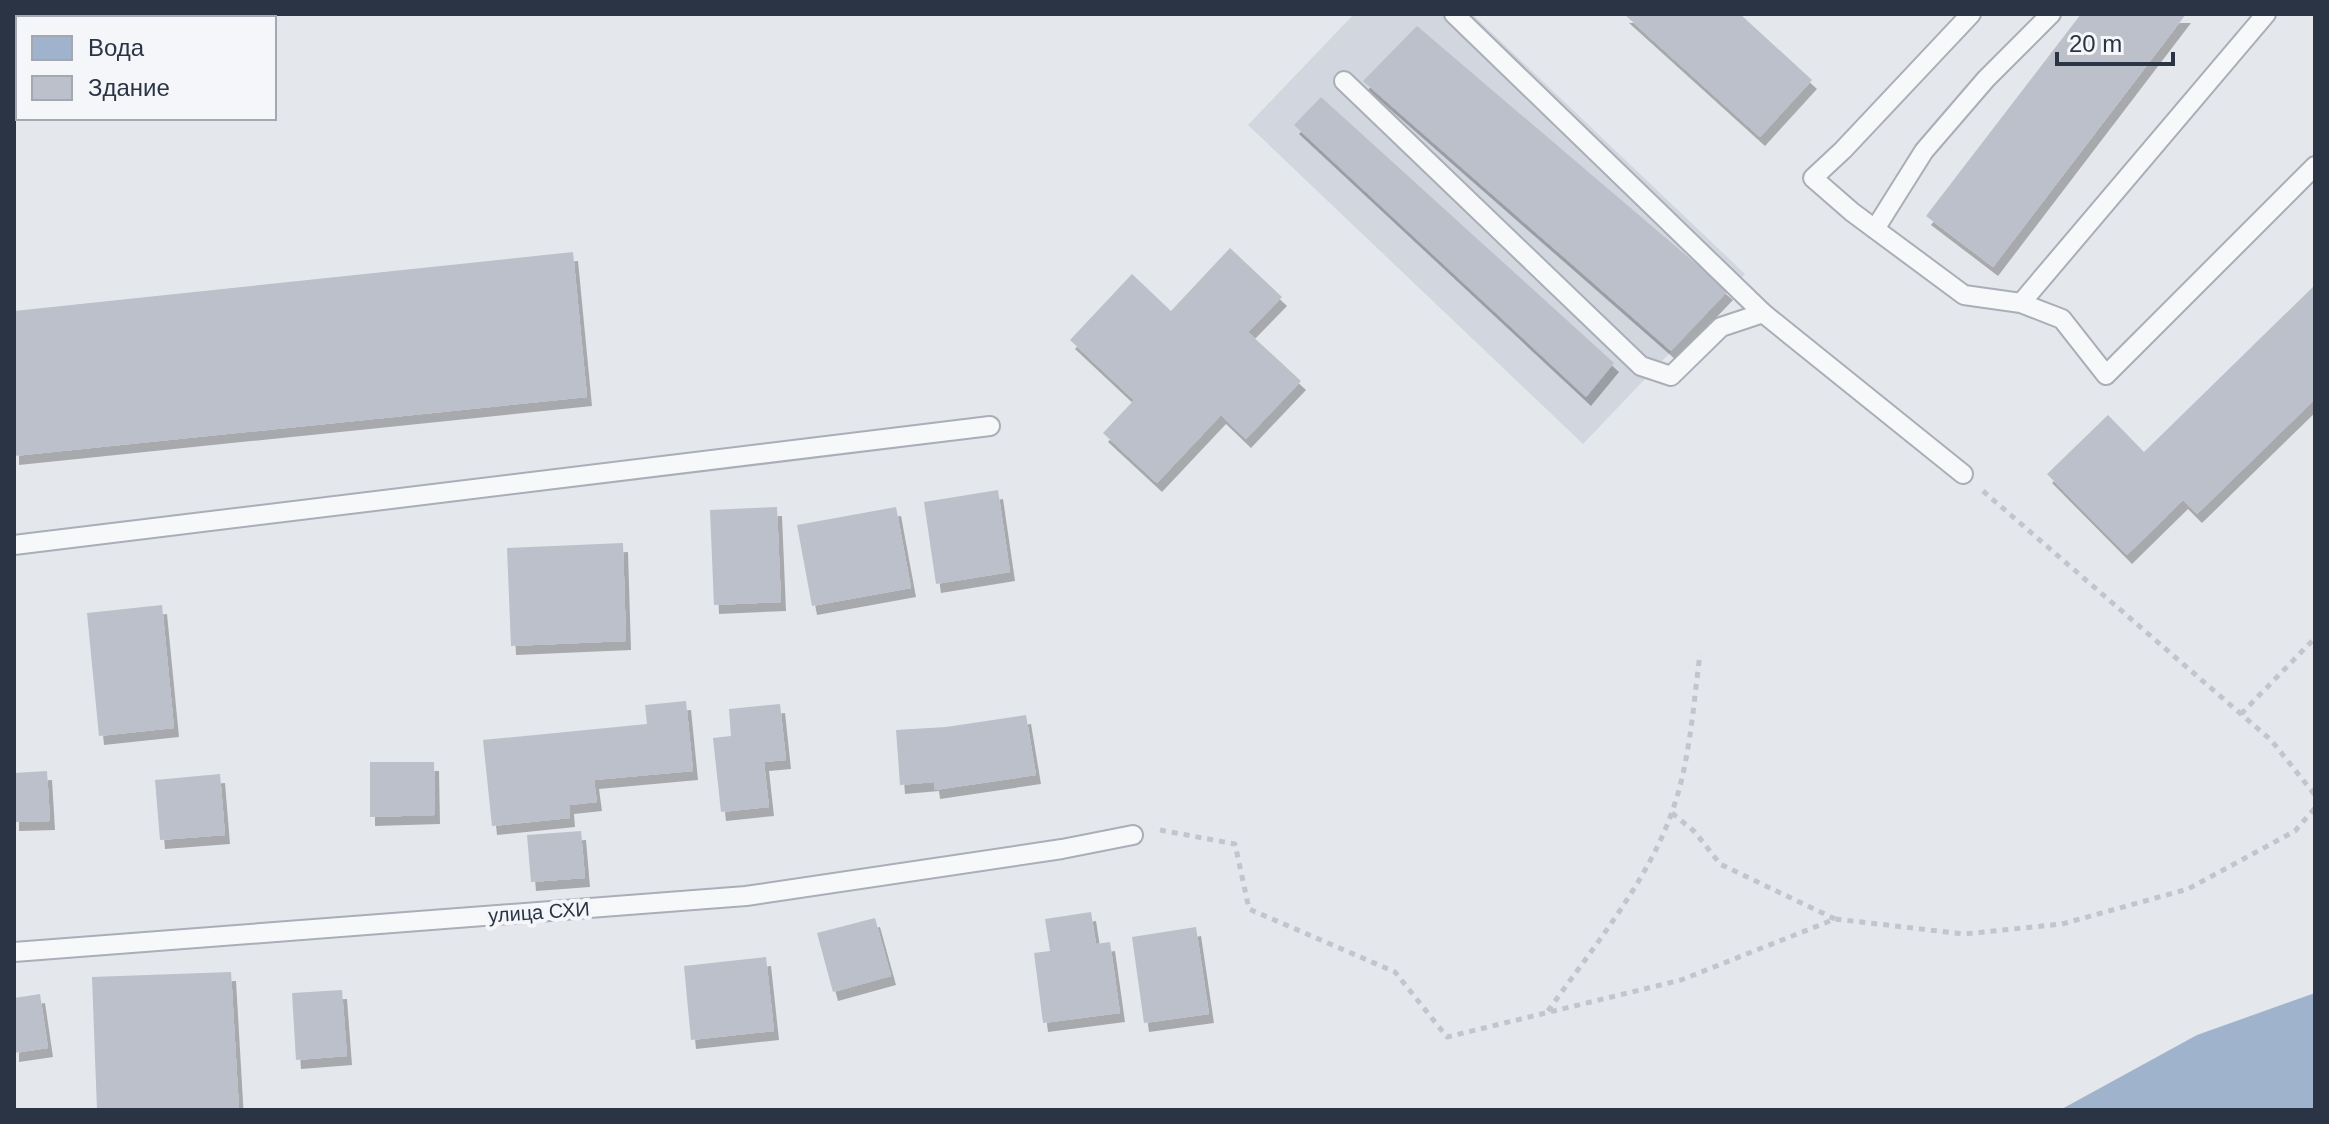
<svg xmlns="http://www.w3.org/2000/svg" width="2329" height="1124" font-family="Helvetica,sans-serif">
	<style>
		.built { fill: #d2d6de }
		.water { fill: #9fb4cc }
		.building { fill: #bbc0ca; filter: url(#shadow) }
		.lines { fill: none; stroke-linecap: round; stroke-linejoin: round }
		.lane-casing { stroke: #a9aeb7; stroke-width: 22 }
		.path { stroke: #c2c5cb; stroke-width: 5; stroke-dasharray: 6 6; stroke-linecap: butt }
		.lane { stroke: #f7f8fa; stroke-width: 18 }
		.labels { text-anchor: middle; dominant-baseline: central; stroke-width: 8; stroke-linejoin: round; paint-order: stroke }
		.street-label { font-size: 20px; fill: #2b3445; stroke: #f4f6f9 }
	</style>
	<defs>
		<filter id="shadow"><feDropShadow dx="5" dy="9" stdDeviation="0" flood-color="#0004"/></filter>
	</defs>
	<rect width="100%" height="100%" fill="#e4e7ec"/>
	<polygon class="built" points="1354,14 1472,14 1745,274 1583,444 1248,125"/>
	<polygon class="water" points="2315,993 2315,1110 2060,1110 2197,1035"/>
	<g class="building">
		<polygon points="1624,14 1740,14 1812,80 1760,137"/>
		<polygon points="2081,14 2186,14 1993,267 1926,216"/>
		<polygon points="1417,26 1728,291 1671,351 1363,81"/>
		<polygon points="1321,97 1614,363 1586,397 1294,125"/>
		<polygon points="1230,248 1282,297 1248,332 1301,381 1246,439 1221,415 1157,483 1103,433 1134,400 1070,340 1132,274 1171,311"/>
		<polygon points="573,252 587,397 14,456 14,311"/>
		<polygon points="2315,285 2315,399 2197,514 2183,500 2127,555 2047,474 2108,415 2144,452"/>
		<polygon points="998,490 1010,572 936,584 924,502"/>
		<polygon points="777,507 781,602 714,605 710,510"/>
		<polygon points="896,507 911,588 812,606 797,525"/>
		<polygon points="623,543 626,641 511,646 507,548"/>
		<polygon points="162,605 174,728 99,736 87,613"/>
		<polygon points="686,701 693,771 594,780 597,802 569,805 570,818 492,826 483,740 647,724 645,705"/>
		<polygon points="780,704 786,760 764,762 769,807 721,812 713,738 731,736 729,709"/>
		<polygon points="1026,715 1036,775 935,790 934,782 900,785 896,730 946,727"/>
		<polygon points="370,762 434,762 435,815 370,817"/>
		<polygon points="47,771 50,821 14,822 14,773"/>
		<polygon points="220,774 225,835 160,840 155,780"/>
		<polygon points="581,831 585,878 531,882 527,835"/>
		<polygon points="1091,912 1096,944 1110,942 1120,1013 1043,1023 1034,953 1050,951 1045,919"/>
		<polygon points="875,918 891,976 833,992 817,933"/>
		<polygon points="1196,927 1209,1014 1144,1023 1132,937"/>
		<polygon points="766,957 774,1031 691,1040 684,966"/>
		<polygon points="231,972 239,1110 97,1110 92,977"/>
		<polygon points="342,990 347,1056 296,1060 292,993"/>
		<polygon points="40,994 48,1048 14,1053 14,998"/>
	</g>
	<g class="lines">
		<defs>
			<g id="lane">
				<polyline points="1454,14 1763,313"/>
				<polyline points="1971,14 1843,150 1813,178 1852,212 1964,295 2021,303 2062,319 2106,375 2315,166"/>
				<polyline points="1344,81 1641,366 1671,376 1721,327 1763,313 1963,474"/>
				<polyline points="1875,229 1924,151 1986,79 2051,14"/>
				<polyline points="2021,303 2266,14"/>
				<polyline points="14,545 990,426"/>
				<polyline points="14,952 746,896 1062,849 1133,835"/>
			</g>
		</defs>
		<use href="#lane" class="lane-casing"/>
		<g class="path">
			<polyline points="1983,491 2271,740 2315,795"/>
			<polyline points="2241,714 2315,638"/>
			<polyline points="1672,813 1695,832 1720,864 1835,919"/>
			<polyline points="1160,830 1235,844 1249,909 1395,972 1447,1037 1681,980 1835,919 1964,934 2062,924 2188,889 2295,831 2315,808"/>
			<path d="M1548,1011C1591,950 1647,883 1672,812C1690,762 1693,707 1700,654"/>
		</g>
		<use href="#lane" class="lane"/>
	</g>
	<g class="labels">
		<g class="street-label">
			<text transform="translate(539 912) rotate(-4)">улица СХИ</text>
		</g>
	</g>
	<rect width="2329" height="1124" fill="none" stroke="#2b3445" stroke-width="32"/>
	<rect x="16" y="16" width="260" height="104" fill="#f4f6f9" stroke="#a4a8b1" stroke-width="2"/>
	<rect x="32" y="36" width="40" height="24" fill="#9fb4cc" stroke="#a4a8b1" stroke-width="2"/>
	<text x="88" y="56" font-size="24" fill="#2b3445">Вода</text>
	<rect x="32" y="76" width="40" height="24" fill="#bbc0ca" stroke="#a4a8b1" stroke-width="2"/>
	<text x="88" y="96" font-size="24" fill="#2b3445">Здание</text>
	<path d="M2057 52v12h116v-12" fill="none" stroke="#2b3445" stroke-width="4"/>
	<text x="2069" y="52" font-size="24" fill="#2b3445" stroke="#f4f6f9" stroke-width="6" paint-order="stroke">20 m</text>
</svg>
